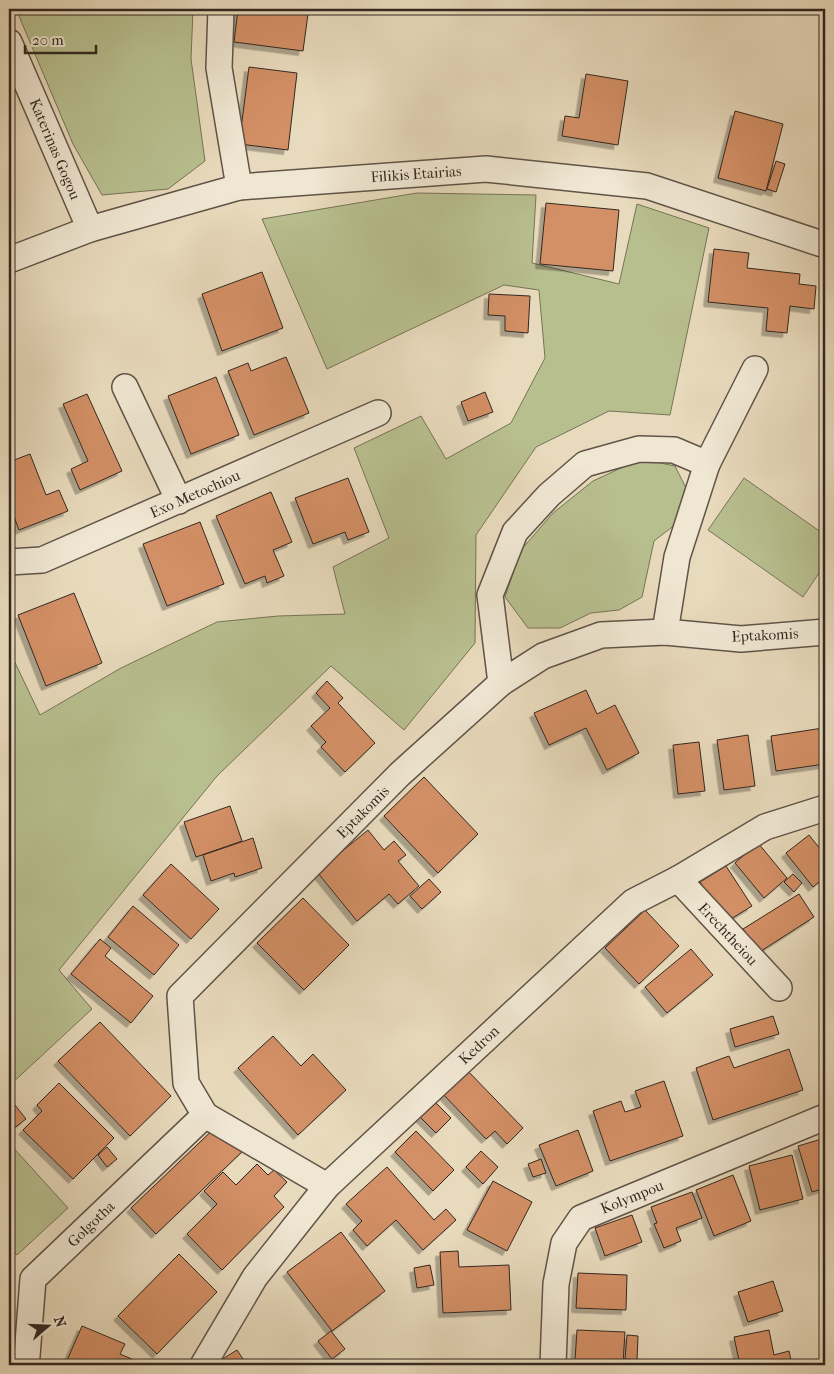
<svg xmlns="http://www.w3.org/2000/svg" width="834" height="1374" font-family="'IM FELL French Canon',serif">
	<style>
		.green { fill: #b8bf8f; stroke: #767458 }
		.building { fill: #d38f65; stroke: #332821; filter: url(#shadow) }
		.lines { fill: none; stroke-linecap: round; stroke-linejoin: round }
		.minor-casing { stroke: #605448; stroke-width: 28 }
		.minor { stroke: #f0e7d3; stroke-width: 25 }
		.labels { text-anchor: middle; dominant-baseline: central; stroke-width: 4; stroke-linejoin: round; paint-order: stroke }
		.street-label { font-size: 15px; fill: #332821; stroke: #f0e7d3 }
	</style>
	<defs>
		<filter id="shadow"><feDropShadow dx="-4.5" dy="4.5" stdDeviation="0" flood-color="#0004"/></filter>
	</defs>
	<rect width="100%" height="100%" fill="#e8dabc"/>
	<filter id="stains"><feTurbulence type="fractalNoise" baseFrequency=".004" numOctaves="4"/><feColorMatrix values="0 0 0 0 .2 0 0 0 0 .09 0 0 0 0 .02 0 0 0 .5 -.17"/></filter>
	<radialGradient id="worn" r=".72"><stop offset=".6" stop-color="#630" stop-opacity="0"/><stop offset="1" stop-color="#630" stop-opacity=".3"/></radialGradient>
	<g class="green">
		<polygon points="16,9 193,9 191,59 205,161 168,189 102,195 73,144"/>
		<polygon points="417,193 536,195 532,263 619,284 637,204 709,228 670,415 609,411 536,447 476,535 475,643 404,730 331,666 217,776 59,970 92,1009 9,1086 9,650 40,715 121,668 217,622 278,616 345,614 333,567 389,538 354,448 421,416 446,459 511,423 545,358 539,290 504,285 327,369 262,219"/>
		<polygon points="640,459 675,466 686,488 676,524 654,541 642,597 619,610 591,613 560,628 528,628 505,597 521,550 553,513 593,481"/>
		<polygon points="744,478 825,535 825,564 803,597 708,530"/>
		<polygon points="9,1143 68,1208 17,1255 9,1247"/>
	</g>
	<g class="building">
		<polygon points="238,9 292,9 291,12 308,14 303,51 234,42"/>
		<polygon points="249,67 297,73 288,150 239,144"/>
		<polygon points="586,74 628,81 618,145 562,136 565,116 579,118"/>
		<polygon points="735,111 783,124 766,191 718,178"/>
		<polygon points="776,161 785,164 776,192 767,189"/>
		<polygon points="546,203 619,210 613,271 540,264"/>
		<polygon points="714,249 749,253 747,268 800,274 799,284 816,286 814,309 790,306 787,333 766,331 768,308 708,302"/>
		<polygon points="262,272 283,328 222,351 202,294"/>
		<polygon points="489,294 530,296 528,333 505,331 505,316 488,315"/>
		<polygon points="286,357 309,413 254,435 228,371 248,363 251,371"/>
		<polygon points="216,377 239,435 191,454 168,396"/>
		<polygon points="485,392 493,412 468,421 461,402"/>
		<polygon points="87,394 122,471 80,490 71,469 88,461 63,404"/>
		<polygon points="30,454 46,495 59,490 68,511 19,530 12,511 9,512 9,462"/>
		<polygon points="348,478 369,532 348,540 345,532 313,544 295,498"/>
		<polygon points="271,492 292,542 273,550 284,576 267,583 265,576 245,584 216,516"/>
		<polygon points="200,522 224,584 167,606 143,544"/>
		<polygon points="74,593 102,663 46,686 18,615"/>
		<polygon points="327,681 343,698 338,703 375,743 345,772 321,747 326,742 311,726 330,708 316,693"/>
		<polygon points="586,690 597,714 615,705 639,753 607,770 586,728 549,745 534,713"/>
		<polygon points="823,728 825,764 776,771 771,736"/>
		<polygon points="748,735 755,786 724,790 717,740"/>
		<polygon points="699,742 705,791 678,794 673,745"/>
		<polygon points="424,777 478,834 438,873 384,816"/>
		<polygon points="230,806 242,841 196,857 184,822"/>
		<polygon points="368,830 384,850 394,841 406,855 398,861 419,886 398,904 389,894 357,921 317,872"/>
		<polygon points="809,835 825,855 825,877 813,887 786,853"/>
		<polygon points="253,838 262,868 235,877 234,873 211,881 203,855"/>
		<polygon points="758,843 787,878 764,898 735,863"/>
		<polygon points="171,864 219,909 191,939 143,895"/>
		<polygon points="726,866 752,906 726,922 700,882"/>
		<polygon points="793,874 802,883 794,892 784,882"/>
		<polygon points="429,879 441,892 422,909 410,896"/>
		<polygon points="799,894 814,917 758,953 743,929"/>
		<polygon points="303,898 349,945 304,990 257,943"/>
		<polygon points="133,906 179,945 154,975 108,937"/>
		<polygon points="645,910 679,946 639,984 605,948"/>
		<polygon points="100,939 111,948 105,956 153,996 131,1023 71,974"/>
		<polygon points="691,949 713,975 667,1013 645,987"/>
		<polygon points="773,1016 779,1034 735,1047 730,1029"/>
		<polygon points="100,1022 171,1096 130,1136 58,1061"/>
		<polygon points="273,1036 301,1066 313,1054 346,1090 298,1135 238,1068"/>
		<polygon points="789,1049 803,1090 713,1120 696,1068 729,1056 734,1068"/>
		<polygon points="465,1068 523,1128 507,1144 495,1131 486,1139 441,1092"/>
		<polygon points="664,1081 683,1136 610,1161 593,1111 621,1101 625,1112 641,1107 635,1091"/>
		<polygon points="59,1083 114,1138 73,1179 23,1130 42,1111 37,1105"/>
		<polygon points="432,1099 451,1118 436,1133 417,1114"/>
		<polygon points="11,1100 26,1119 9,1132 9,1101"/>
		<polygon points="221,1122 246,1148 156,1234 131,1208"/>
		<polygon points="578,1130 593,1171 556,1186 539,1145"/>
		<polygon points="416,1131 454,1170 433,1191 395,1152"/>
		<polygon points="825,1138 825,1188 812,1192 798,1146"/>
		<polygon points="107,1147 117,1159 107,1167 98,1155"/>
		<polygon points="481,1151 498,1167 483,1184 466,1167"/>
		<polygon points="792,1155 803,1199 760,1210 749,1166"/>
		<polygon points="541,1159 546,1173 533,1177 528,1164"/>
		<polygon points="257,1164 268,1175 274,1170 287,1182 274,1196 284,1207 222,1270 187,1234 217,1204 204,1191 223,1172 236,1185"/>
		<polygon points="387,1167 434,1220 446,1209 456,1220 423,1250 396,1220 367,1246 353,1230 362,1221 346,1204"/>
		<polygon points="733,1175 751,1221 714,1236 696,1190"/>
		<polygon points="493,1181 532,1202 507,1251 467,1230"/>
		<polygon points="692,1192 702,1218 676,1228 681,1241 664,1248 654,1224 657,1223 651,1207"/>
		<polygon points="632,1215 642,1242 605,1256 595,1228"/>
		<polygon points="341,1232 385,1291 332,1331 287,1272"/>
		<polygon points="458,1251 459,1267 509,1265 511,1310 443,1313 440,1252"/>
		<polygon points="179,1254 217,1292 157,1354 118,1316"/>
		<polygon points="430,1265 434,1285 417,1288 414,1268"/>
		<polygon points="578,1273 627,1275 626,1310 576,1308"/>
		<polygon points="773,1281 783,1311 748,1322 738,1292"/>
		<polygon points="82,1326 125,1344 120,1354 146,1365 65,1365"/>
		<polygon points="577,1330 625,1332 623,1363 575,1360"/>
		<polygon points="769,1330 774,1355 789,1351 792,1365 740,1365 734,1337"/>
		<polygon points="331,1331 345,1349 332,1359 318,1341"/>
		<polygon points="627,1335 638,1336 637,1360 625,1359"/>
		<polygon points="237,1350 247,1365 213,1365"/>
	</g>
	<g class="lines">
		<defs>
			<g id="minor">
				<polyline points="221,9 219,68 239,187"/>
				<polyline points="9,42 90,229"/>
				<polyline points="9,260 90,229 239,187 486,169 647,186 825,245"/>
				<polyline points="125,387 179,501"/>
				<polyline points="9,562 42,560 378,413"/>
				<polyline points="665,632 677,557 707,464 755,369"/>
				<polyline points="501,683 490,595 515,532 549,495 585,464 639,449 674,450 707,464"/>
				<polyline points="678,879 779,988"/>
				<polyline points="327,1186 205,1115 186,1083 180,996 400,774 501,683 543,656 601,635 665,632 741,639 825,632"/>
				<polyline points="27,1356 33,1279 205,1115"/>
				<polyline points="203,1365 255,1277 327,1186 633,902 678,879 765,827 825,808"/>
				<polyline points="553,1365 556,1284 564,1243 581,1218 825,1117"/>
			</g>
		</defs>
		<use href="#minor" class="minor-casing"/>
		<use href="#minor" class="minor"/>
	</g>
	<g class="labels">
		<g class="street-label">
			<text transform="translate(55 149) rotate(67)">Katerinas Gogou</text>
			<text transform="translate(416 174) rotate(-4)">Filikis Etairias</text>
			<text transform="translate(195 494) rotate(-24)">Exo Metochiou</text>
			<text transform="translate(765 635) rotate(-3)">Eptakomis</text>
			<text transform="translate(363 812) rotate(-45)">Eptakomis</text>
			<text transform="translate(728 934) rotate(47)">Erechtheiou</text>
			<text transform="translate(479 1045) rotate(-43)">Kedron</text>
			<text transform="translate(632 1197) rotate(-22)">Kolympou</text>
			<text transform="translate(91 1224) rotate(-44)">Golgotha</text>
		</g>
	</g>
	<rect width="834" height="1374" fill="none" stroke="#e8dabc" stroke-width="30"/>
	<rect x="10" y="10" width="814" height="1354" fill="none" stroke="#332821" stroke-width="2.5"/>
	<rect x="15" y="15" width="804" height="1344" fill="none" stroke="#332821"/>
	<g transform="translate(48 1326) rotate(71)" stroke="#f0e7d3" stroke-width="4" paint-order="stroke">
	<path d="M0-4L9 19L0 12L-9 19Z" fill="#332821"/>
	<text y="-8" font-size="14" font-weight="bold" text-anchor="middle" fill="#332821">N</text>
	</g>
	<path d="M25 45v8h71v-8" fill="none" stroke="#332821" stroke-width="2.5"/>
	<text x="32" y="45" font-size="15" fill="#332821" stroke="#f0e7d3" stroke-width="4" paint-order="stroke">20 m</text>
	<rect width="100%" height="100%" filter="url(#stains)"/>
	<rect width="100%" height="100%" fill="url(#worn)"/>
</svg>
